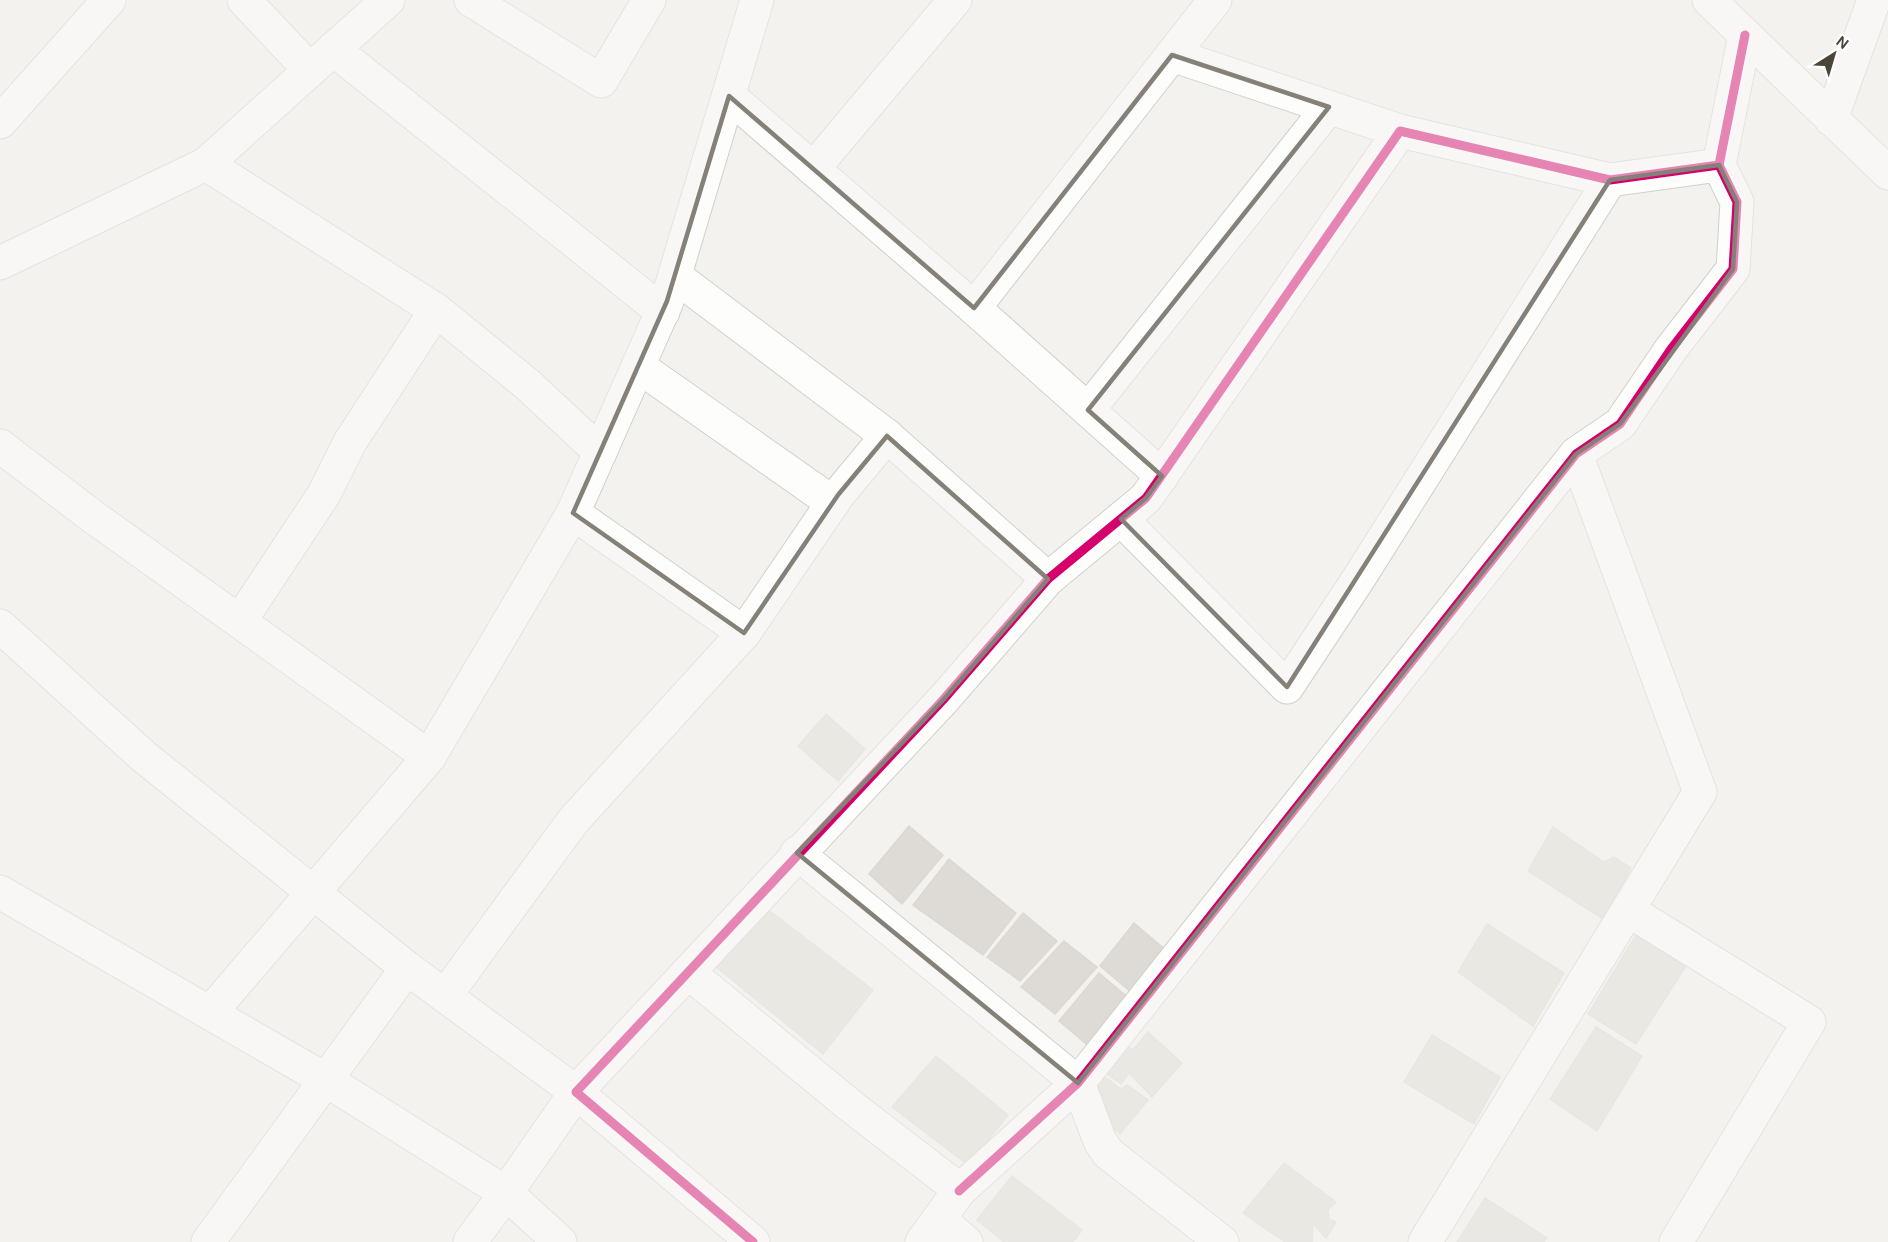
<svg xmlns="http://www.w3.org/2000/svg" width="1888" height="1242" font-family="Karla,sans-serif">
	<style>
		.building { fill: #dedbd6; stroke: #dcd9d4; stroke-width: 1.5 }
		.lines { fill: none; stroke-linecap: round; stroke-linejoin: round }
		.minor-casing { stroke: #d2d0cb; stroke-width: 35 }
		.minor { stroke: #fdfdfc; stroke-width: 33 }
		.cycleway-casing { stroke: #fff; stroke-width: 13 }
		.cycleway { stroke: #d6006c; stroke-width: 9 }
		.marked { fill: none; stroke: #868178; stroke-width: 4.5; stroke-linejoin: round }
	</style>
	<rect width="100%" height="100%" fill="#f4f2ee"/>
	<g class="building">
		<polygon points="826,714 865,749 838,781 798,746"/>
		<polygon points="909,826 943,855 902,904 869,874"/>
		<polygon points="1553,827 1604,862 1614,857 1631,868 1603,919 1528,871"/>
		<polygon points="949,859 1016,913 983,955 913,905"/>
		<polygon points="762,905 873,990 823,1054 715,966"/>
		<polygon points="1023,913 1057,941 1020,981 987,957"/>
		<polygon points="1134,923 1167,951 1132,993 1100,966"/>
		<polygon points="1487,924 1564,973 1533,1026 1458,972"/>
		<polygon points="1636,935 1686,966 1636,1044 1588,1014"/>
		<polygon points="1064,941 1097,967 1055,1014 1021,987"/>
		<polygon points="1099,973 1130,999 1091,1048 1059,1021"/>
		<polygon points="1596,1027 1642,1056 1597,1131 1550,1099"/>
		<polygon points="1148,1032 1182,1063 1152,1097 1129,1073 1121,1084 1102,1070 1123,1044 1133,1050"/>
		<polygon points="1432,1035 1500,1077 1474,1124 1404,1082"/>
		<polygon points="936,1056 1008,1115 968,1165 892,1107"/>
		<polygon points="1101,1074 1121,1089 1127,1085 1148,1100 1120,1134 1094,1109"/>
		<polygon points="1284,1163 1336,1202 1328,1210 1329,1219 1336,1222 1326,1238 1313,1223 1312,1242 1285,1242 1243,1213"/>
		<polygon points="1012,1176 1082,1230 1073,1242 1004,1242 977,1220"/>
		<polygon points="1485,1198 1547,1238 1544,1242 1457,1242"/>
	</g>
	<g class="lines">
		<defs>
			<g id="minor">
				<polyline points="244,0 310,70"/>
				<polyline points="471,0 601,81 649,0"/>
				<polyline points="1709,0 1888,173"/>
				<polyline points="333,49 663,312"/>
				<polyline points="1172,55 1400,131"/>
				<polyline points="729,96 981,314"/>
				<polyline points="1831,119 1874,0"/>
				<polyline points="0,122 109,0"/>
				<polyline points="206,164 436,310"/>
				<polyline points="813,169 955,0"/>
				<polyline points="0,263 206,164 388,0"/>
				<polyline points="675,276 887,436"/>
				<polyline points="638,366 833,503"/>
				<polyline points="1088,410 1329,107"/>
				<polyline points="0,446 92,516 429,757"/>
				<polyline points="1162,476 974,308 1215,0"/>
				<polyline points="573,513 744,633 838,495 887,436 1048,579"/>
				<polyline points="1121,519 1287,687 1359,578 1610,180"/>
				<polyline points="240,621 324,494 350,442 436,310 527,384 600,452"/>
				<polyline points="0,626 143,756 407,968 576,1092 506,1193 560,1242"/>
				<polyline points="797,853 1078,1083 1100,1141 1108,1153 1222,1242"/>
				<polyline points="0,892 326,1080 506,1193 470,1242"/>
				<polyline points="1628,910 1809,1022 1676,1242"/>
				<polyline points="688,972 852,1107 956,1187 959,1191 922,1242"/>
				<polyline points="445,996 573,821 744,633"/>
				<polyline points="210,1013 429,757 573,513 667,301 757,0"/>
				<polyline points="959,1191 1078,1083 1576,454 1620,424 1671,349 1733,269 1737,202 1719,165"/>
				<polyline points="940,1220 966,1242"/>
				<polyline points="208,1242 407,968"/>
				<polyline points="753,1242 576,1092 943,700 1048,579 1146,498 1400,131 1610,180 1719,165 1745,35"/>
				<polyline points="1425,1242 1700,792 1576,454"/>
			</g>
		</defs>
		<use href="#minor" class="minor-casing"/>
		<use href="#minor" class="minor"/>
		<defs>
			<g id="cycleway">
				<polyline points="959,1191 1078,1083 1576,454 1620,424 1671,349 1733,269 1737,202 1719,165"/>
				<polyline points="753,1242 576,1092 943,700 1048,579 1146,498 1400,131 1610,180 1719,165 1745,35"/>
			</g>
		</defs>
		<use href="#cycleway" class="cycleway-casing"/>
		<use href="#cycleway" class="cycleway"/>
	</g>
	<path d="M0 0H1888V1242H0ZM1172,55L1329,107L1088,410L1162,476L1146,498L1121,519L1287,687L1610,180L1719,165L1737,202L1733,269L1620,424L1576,454L1078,1083L797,853L943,700L1048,579L887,436L838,495L744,633L573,513L667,301L729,96L974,308Z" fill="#f4f2ee" fill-opacity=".55" fill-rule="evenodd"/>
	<path class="marked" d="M1172,55L1329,107L1088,410L1162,476L1146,498L1121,519L1287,687L1610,180L1719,165L1737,202L1733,269L1620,424L1576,454L1078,1083L797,853L943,700L1048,579L887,436L838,495L744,633L573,513L667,301L729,96L974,308Z"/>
	<g transform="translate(1834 54) rotate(37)" stroke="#ffffff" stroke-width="4.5" paint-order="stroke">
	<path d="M0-4.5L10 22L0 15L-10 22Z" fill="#4b4439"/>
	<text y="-9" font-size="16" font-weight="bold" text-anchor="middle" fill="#4b4439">N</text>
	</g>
</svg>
